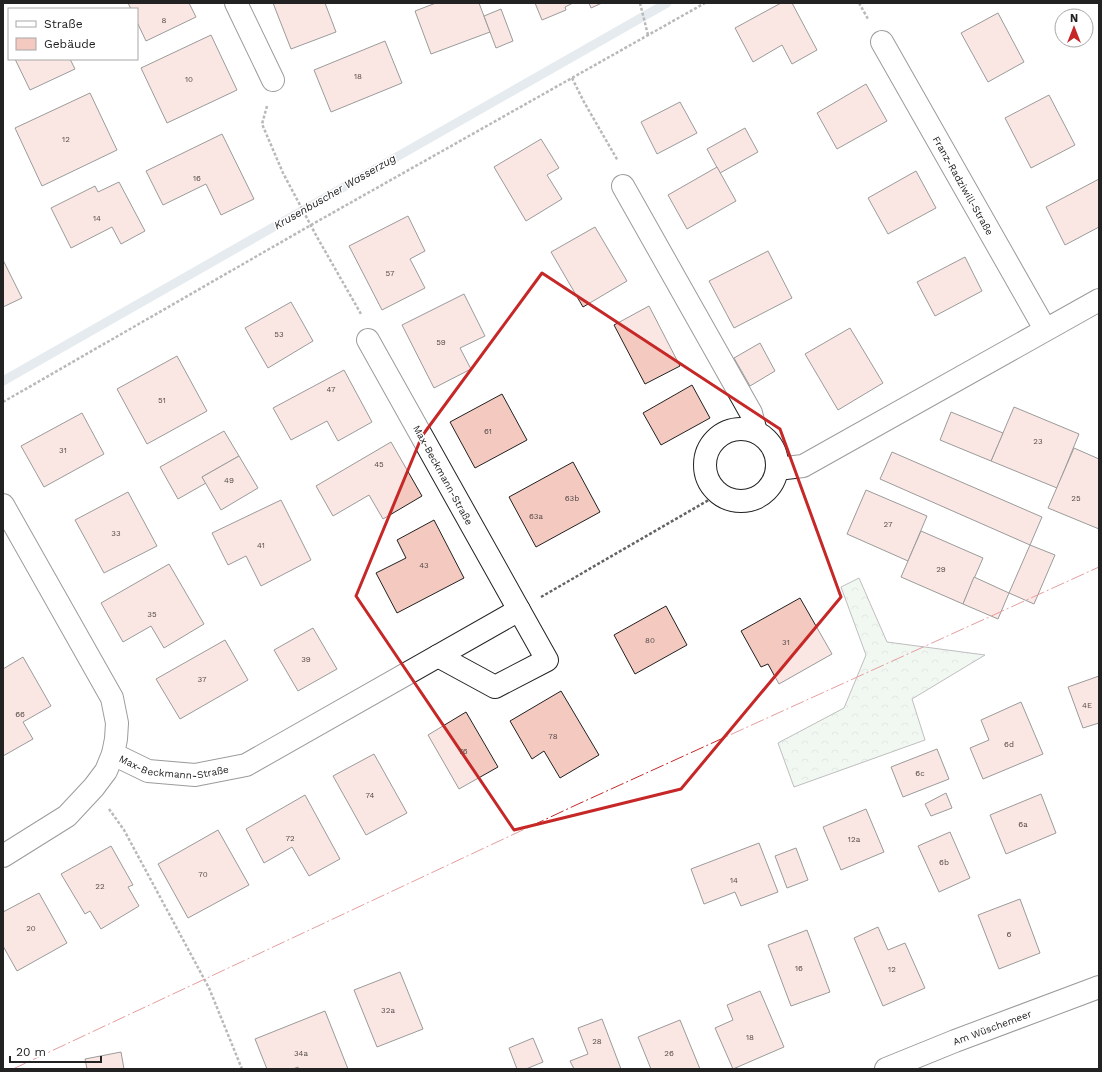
<svg xmlns="http://www.w3.org/2000/svg" width="1102" height="1072" font-family="'Work Sans',sans-serif">
	<style>
		.forest { fill: url(#forest-crowns); stroke: #6f6f6f }
		.lines { fill: none; stroke-linecap: round; stroke-linejoin: round }
		.stream { stroke: #c7d3dd; stroke-width: 9 }
		.building { fill: #f3c9c0; stroke: #222 }
		.minor-casing { stroke: #222; stroke-width: 24 }
		.path { stroke: #646464; stroke-width: 2.5; stroke-dasharray: 3 2; stroke-linecap: butt }
		.minor { stroke: #fff; stroke-width: 22 }
		.power { stroke: #c62828; stroke-width: 1; stroke-dasharray: 14 3 2 3; stroke-linecap: butt }
		.marked { fill: none; stroke: #c62828; stroke-width: 3; stroke-linejoin: round }
		.labels { text-anchor: middle; dominant-baseline: central; stroke-width: 3; stroke-linejoin: round; paint-order: stroke }
		.number-label { font-size: 8px; fill: #564c4a }
		.street-label { font-size: 10px; fill: #222; stroke: #fff }
		.water-label { font-size: 11px; font-style: italic; fill: #222; stroke: #fff }
	</style>
	<defs>
		<pattern id="forest-crowns" width="20" height="18" patternUnits="userSpaceOnUse"><rect width="20" height="18" fill="#e0efe3"/><path d="M2 6a3 3 0 1 1 6 0M12 15a3 3 0 1 1 6 0" fill="none" stroke="#c0cdc2"/></pattern>
	</defs>
	<rect width="100%" height="100%" fill="#fff"/>
	<polygon class="forest" points="859,578 887,642 985,655 912,699 925,740 794,787 778,743 844,708 866,655 841,587"/>
	<g class="lines">
		<polyline class="stream" points="3,381 667,3"/>
	</g>
	<g class="building">
		<polygon points="128,3 189,3 196,17 146,41 137,22 137,9 131,9"/>
		<polygon points="273,3 325,3 336,32 291,49"/>
		<polygon points="436,3 479,3 490,32 431,54 415,11"/>
		<polygon points="535,3 573,3 565,7 566,10 542,20"/>
		<polygon points="589,3 602,3 591,8"/>
		<polygon points="781,3 792,3 817,50 792,64 782,45 753,62 735,28"/>
		<polygon points="501,9 513,41 496,48 484,16"/>
		<polygon points="998,13 1024,62 988,82 961,33"/>
		<polygon points="211,35 237,90 167,123 141,68"/>
		<polygon points="385,41 402,83 331,112 314,70"/>
		<polygon points="15,59 70,59 75,69 30,90"/>
		<polygon points="866,84 887,121 837,149 817,113"/>
		<polygon points="90,93 117,150 42,186 15,128"/>
		<polygon points="1049,95 1075,145 1031,168 1005,118"/>
		<polygon points="680,102 697,133 657,154 641,122"/>
		<polygon points="745,128 758,152 720,173 707,149"/>
		<polygon points="222,134 254,199 221,215 206,184 163,205 146,171"/>
		<polygon points="541,139 559,168 547,175 562,199 526,221 494,167"/>
		<polygon points="717,167 736,201 687,229 668,195"/>
		<polygon points="916,171 936,208 888,234 868,198"/>
		<polygon points="1099,179 1099,227 1065,245 1046,207"/>
		<polygon points="119,182 145,231 121,244 112,227 71,248 51,208 95,186 98,192"/>
		<polygon points="408,216 425,251 410,259 425,288 382,310 349,246"/>
		<polygon points="595,227 627,281 583,307 551,252"/>
		<polygon points="768,251 792,298 734,328 709,281"/>
		<polygon points="965,257 982,291 935,316 917,282"/>
		<polygon points="3,260 22,298 3,307"/>
		<polygon points="464,294 485,336 460,348 471,369 434,388 402,325"/>
		<polygon points="291,302 313,341 268,368 245,328"/>
		<polygon points="649,306 680,366 645,384 614,325"/>
		<polygon points="850,328 883,383 838,410 805,354"/>
		<polygon points="760,343 775,371 750,386 734,358"/>
		<polygon points="177,356 207,411 147,444 117,389"/>
		<polygon points="344,370 372,422 338,441 327,421 291,440 273,408"/>
		<polygon points="692,385 710,418 661,445 643,413"/>
		<polygon points="502,394 527,440 475,468 450,422"/>
		<polygon points="1014,407 1079,434 1057,488 991,461"/>
		<polygon points="951,412 1003,433 991,461 940,440"/>
		<polygon points="82,413 104,454 44,487 21,446"/>
		<polygon points="224,431 239,456 202,477 206,483 178,499 160,467"/>
		<polygon points="391,442 422,496 383,519 369,495 333,516 316,486"/>
		<polygon points="1074,448 1099,459 1099,529 1048,508"/>
		<polygon points="892,452 1042,517 1030,545 880,479"/>
		<polygon points="239,456 258,488 221,510 202,477"/>
		<polygon points="573,462 600,512 536,547 509,497"/>
		<polygon points="866,490 927,516 908,561 847,534"/>
		<polygon points="128,492 157,546 104,573 75,520"/>
		<polygon points="281,500 311,560 261,586 246,556 228,565 212,533"/>
		<polygon points="434,520 464,578 397,613 376,573 406,558 397,540"/>
		<polygon points="921,531 983,558 963,604 901,577"/>
		<polygon points="1030,545 1055,555 1034,604 1009,593"/>
		<polygon points="169,564 204,624 164,648 151,626 123,642 101,603"/>
		<polygon points="974,577 1009,593 998,619 963,604"/>
		<polygon points="800,598 832,654 779,684 768,664 761,667 741,631"/>
		<polygon points="666,606 687,645 635,674 614,635"/>
		<polygon points="313,628 337,669 298,691 274,650"/>
		<polygon points="225,640 248,680 180,719 156,679"/>
		<polygon points="23,657 51,706 23,722 33,739 3,756 3,669"/>
		<polygon points="1099,676 1099,723 1083,728 1068,687"/>
		<polygon points="561,691 599,755 560,778 544,751 532,759 510,721"/>
		<polygon points="1021,702 1043,754 983,779 970,748 989,740 981,720"/>
		<polygon points="466,712 498,767 459,789 428,735"/>
		<polygon points="937,749 949,779 903,797 891,767"/>
		<polygon points="374,754 407,813 366,835 333,776"/>
		<polygon points="946,793 952,808 931,816 925,804"/>
		<polygon points="1041,794 1056,833 1006,854 990,815"/>
		<polygon points="305,795 340,859 309,876 292,847 264,863 246,829"/>
		<polygon points="866,809 884,852 841,870 823,827"/>
		<polygon points="218,830 249,885 188,918 158,864"/>
		<polygon points="950,832 970,878 939,892 918,846"/>
		<polygon points="759,843 778,892 741,906 735,892 704,904 691,869"/>
		<polygon points="111,846 133,885 128,887 139,906 101,929 90,911 85,914 61,874"/>
		<polygon points="796,848 808,880 787,888 775,856"/>
		<polygon points="39,893 67,943 17,971 3,946 3,912"/>
		<polygon points="1020,899 1040,953 999,969 978,915"/>
		<polygon points="878,927 888,950 905,943 925,988 883,1006 854,938"/>
		<polygon points="807,930 830,992 791,1006 768,945"/>
		<polygon points="400,972 423,1029 377,1047 354,990"/>
		<polygon points="760,991 784,1047 733,1069 715,1028 733,1020 727,1005"/>
		<polygon points="325,1011 348,1069 299,1069 298,1067 293,1069 267,1069 255,1039"/>
		<polygon points="602,1019 621,1069 574,1069 570,1061 588,1054 578,1028"/>
		<polygon points="680,1020 700,1069 651,1069 638,1037"/>
		<polygon points="533,1038 543,1062 526,1069 517,1069 509,1048"/>
		<polygon points="121,1052 124,1069 87,1069 85,1059"/>
	</g>
	<g class="lines">
		<defs>
			<g id="minor">
				<polyline points="236,3 273,80"/>
				<path id="s1" d="M882,42L1045,329"/>
				<polyline points="623,186 751,413 756,432"/>
				<circle cx="741" cy="465" r="36"/>
				<polyline points="777,469 803,466 1099,300"/>
				<polyline points="3,505 112,698 117,723 116,739 113,754 106,771 94,787 67,816 3,856"/>
				<polyline points="438,656 495,687 547,660 519,610"/>
				<path id="s2" d="M113,754L148,771L195,775L246,765L519,610L368,340"/>
				<path id="s3" d="M886,1069L955,1041L1099,987"/>
			</g>
		</defs>
		<use href="#minor" class="minor-casing"/>
		<g class="path">
			<polyline points="640,3 648,35"/>
			<polyline points="859,3 868,19"/>
			<polyline points="572,78 584,102 618,161"/>
			<polyline points="267,106 262,124 283,173 317,237 361,314"/>
			<polyline points="3,402 311,225 705,3"/>
			<polyline points="541,597 719,494"/>
			<polyline points="109,809 124,830 209,988 242,1069"/>
		</g>
		<use href="#minor" class="minor"/>
		<polyline class="power" points="13,1069 576,805 1099,567"/>
	</g>
	<path d="M0 0H1102V1072H0ZM542,273L780,429L841,597L681,789L514,830L356,596L422,436Z" fill="#fff" fill-opacity=".55" fill-rule="evenodd"/>
	<path class="marked" d="M542,273L780,429L841,597L681,789L514,830L356,596L422,436Z"/>
	<g class="labels">
		<g class="number-label">
			<text x="164" y="20">8</text>
			<text x="358" y="76">18</text>
			<text x="189" y="79">10</text>
			<text x="66" y="139">12</text>
			<text x="197" y="178">16</text>
			<text x="97" y="218">14</text>
			<text x="390" y="273">57</text>
			<text x="279" y="334">53</text>
			<text x="441" y="342">59</text>
			<text x="331" y="389">47</text>
			<text x="162" y="400">51</text>
			<text x="488" y="431">61</text>
			<text x="1038" y="441">23</text>
			<text x="63" y="450">31</text>
			<text x="379" y="464">45</text>
			<text x="229" y="480">49</text>
			<text x="572" y="498">63b</text>
			<text x="1076" y="498">25</text>
			<text x="536" y="516">63a</text>
			<text x="888" y="524">27</text>
			<text x="116" y="533">33</text>
			<text x="261" y="545">41</text>
			<text x="424" y="565">43</text>
			<text x="941" y="569">29</text>
			<text x="152" y="614">35</text>
			<text x="650" y="640">80</text>
			<text x="786" y="642">31</text>
			<text x="306" y="659">39</text>
			<text x="202" y="679">37</text>
			<text x="1087" y="705">4E</text>
			<text x="20" y="714">66</text>
			<text x="553" y="736">78</text>
			<text x="1009" y="744">6d</text>
			<text x="463" y="751">76</text>
			<text x="920" y="773">6c</text>
			<text x="370" y="795">74</text>
			<text x="1023" y="824">6a</text>
			<text x="290" y="838">72</text>
			<text x="854" y="839">12a</text>
			<text x="944" y="862">6b</text>
			<text x="203" y="874">70</text>
			<text x="734" y="880">14</text>
			<text x="100" y="886">22</text>
			<text x="31" y="928">20</text>
			<text x="1009" y="934">6</text>
			<text x="799" y="968">16</text>
			<text x="892" y="969">12</text>
			<text x="388" y="1010">32a</text>
			<text x="750" y="1037">18</text>
			<text x="597" y="1041">28</text>
			<text x="301" y="1053">34a</text>
			<text x="669" y="1053">26</text>
		</g>
		<g class="street-label">
			<text stroke="none"><textPath href="#s1" startOffset="165">Franz-Radziwill-Straße</textPath></text>
			<text transform="translate(443 475) rotate(61)">Max-Beckmann-Straße</text>
			<text stroke="none"><textPath href="#s2" startOffset="64">Max-Beckmann-Straße</textPath></text>
			<text stroke="none"><textPath href="#s3" startOffset="114">Am Wüschemeer</textPath></text>
		</g>
		<g class="water-label">
			<text transform="translate(335 192) rotate(-30)">Krusenbuscher Wasserzug</text>
		</g>
	</g>
	<rect width="1102" height="1072" fill="none" stroke="#222222" stroke-width="8"/>
	<rect x="8" y="8" width="130" height="52" fill="#ffffff" stroke="#a7a7a7"/>
	<rect x="16" y="21" width="20" height="6" fill="#ffffff" stroke="#a7a7a7"/>
	<text x="44" y="28" font-size="12" fill="#222222">Straße</text>
	<rect x="16" y="38" width="20" height="12" fill="#f3c9c0" stroke="#a7a7a7"/>
	<text x="44" y="48" font-size="12" fill="#222222">Gebäude</text>
	<g transform="translate(1074 28)"><circle r="19" fill="#ffffff" stroke="#a7a7a7"/>
	<path d="M0-3L7 15L0 10L-7 15Z" fill="#c62828"/>
	<text y="-6" font-size="11" font-weight="bold" text-anchor="middle" fill="#222222">N</text>
	</g>
	<path d="M10 1056v6h91v-6" fill="none" stroke="#222222" stroke-width="2"/>
	<text x="16" y="1056" font-size="12" fill="#222222" stroke="#ffffff" stroke-width="3" paint-order="stroke">20 m</text>
</svg>
